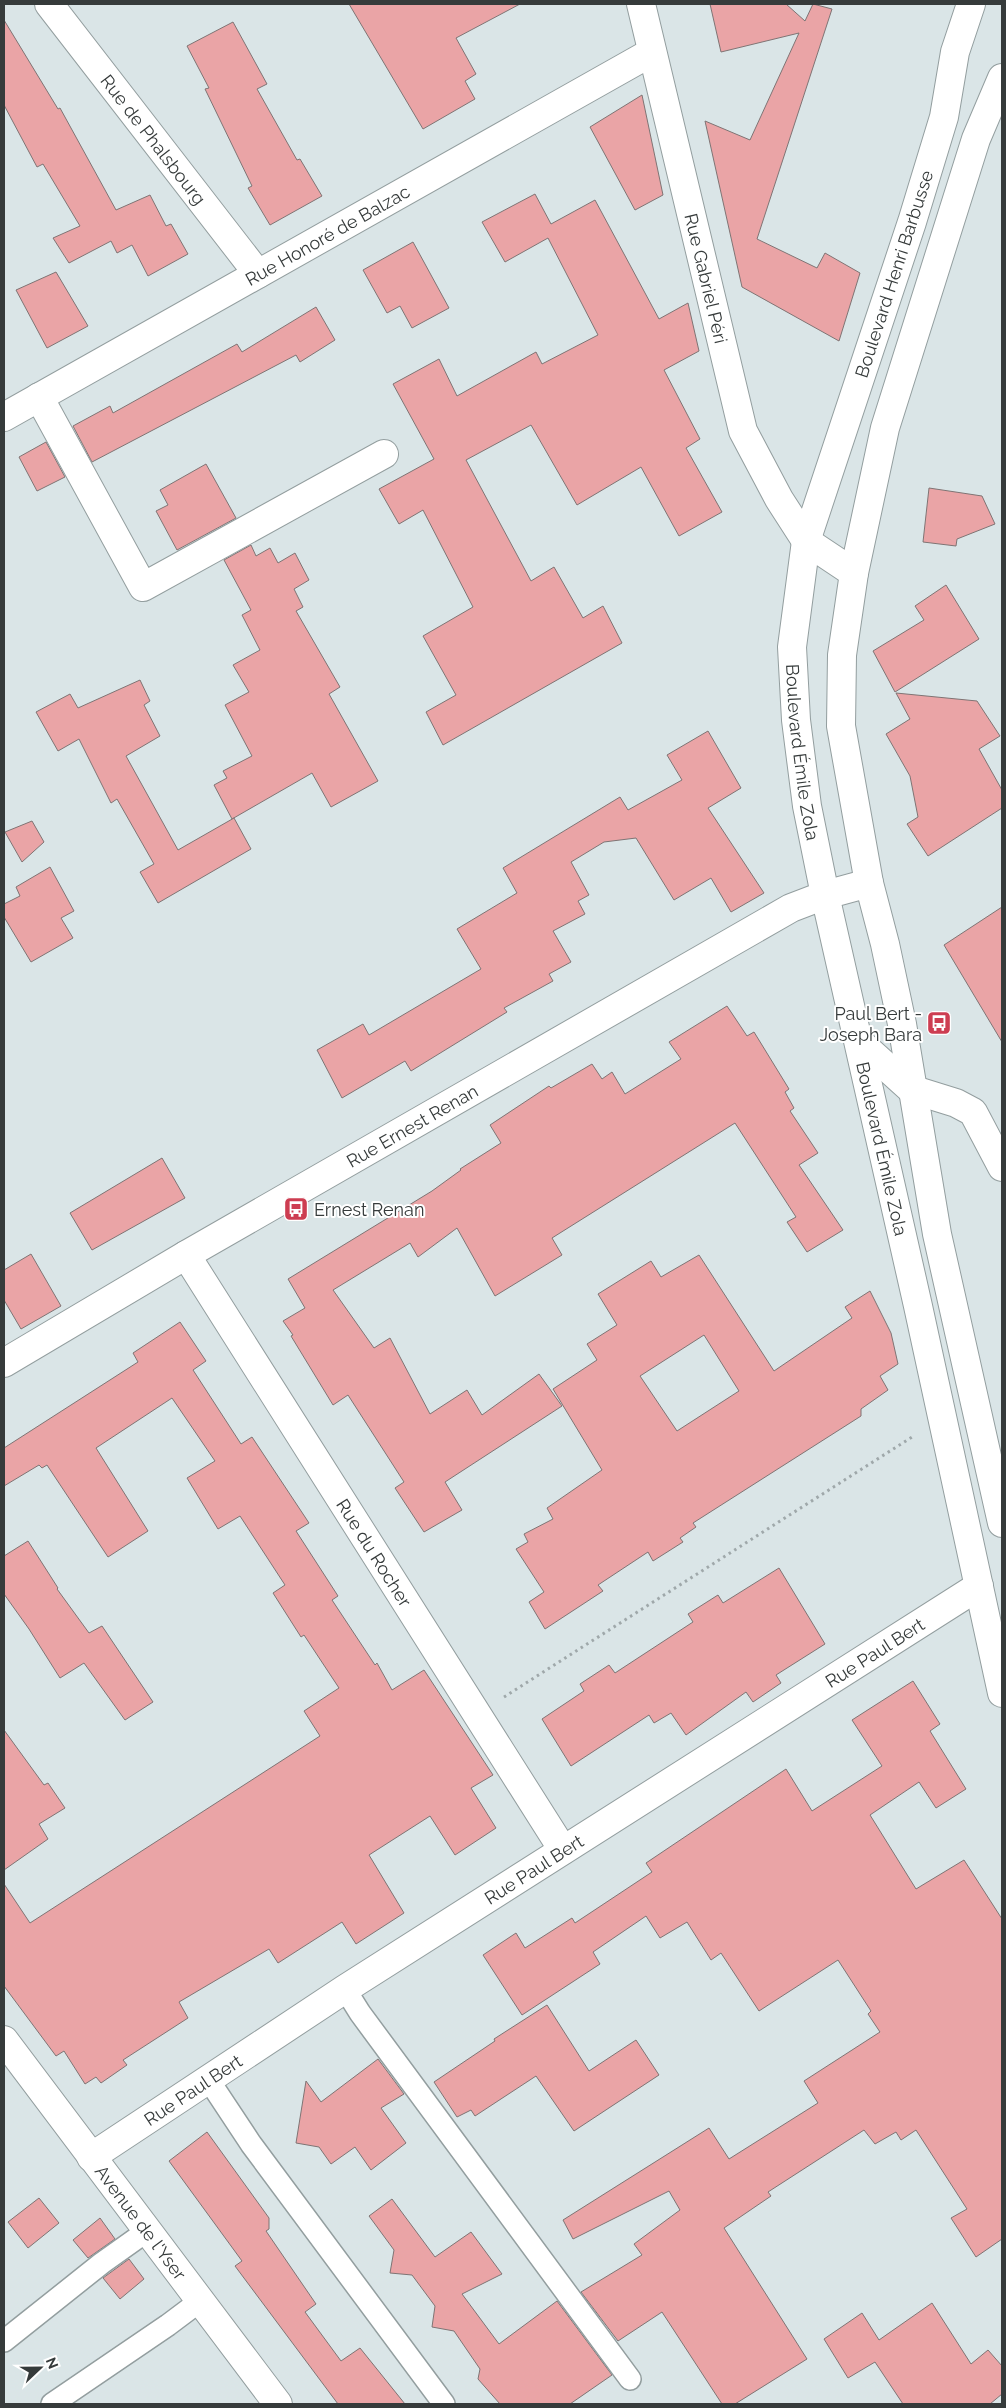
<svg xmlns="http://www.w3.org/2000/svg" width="1006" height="2408" font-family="Raleway,sans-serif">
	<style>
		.building { fill: #eaa4a6; stroke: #7f7474; fill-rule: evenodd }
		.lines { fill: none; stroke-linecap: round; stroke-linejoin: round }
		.service-casing { stroke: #939e9f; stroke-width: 24 }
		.minor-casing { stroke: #939e9f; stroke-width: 30 }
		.primary-casing { stroke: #939e9f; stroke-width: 30 }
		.path { stroke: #9fa8aa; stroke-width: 3; stroke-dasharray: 2.5 4; stroke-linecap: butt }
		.service { stroke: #fff; stroke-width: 21 }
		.minor { stroke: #fff; stroke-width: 28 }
		.primary { stroke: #fff; stroke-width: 28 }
		.labels { text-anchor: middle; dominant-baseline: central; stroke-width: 4; stroke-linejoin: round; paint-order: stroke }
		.street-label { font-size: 18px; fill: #363b3b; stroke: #fff }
		.poi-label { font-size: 18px; fill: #363b3b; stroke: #fff; text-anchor: end }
	</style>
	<rect width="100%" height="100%" fill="#dae5e7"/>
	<g class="building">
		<polygon points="349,4 520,4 456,38 476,74 465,81 475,99 423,129"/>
		<polygon points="710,4 786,4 805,21 813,4 832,9 757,239 817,268 825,253 860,273 839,341 742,287 705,121 750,140 799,33 721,52"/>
		<polygon points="4,20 58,109 60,108 116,210 150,195 166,226 171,224 188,254 148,276 132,245 117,253 111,241 69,263 53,238 80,226 43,164 37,167 4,105"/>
		<polygon points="233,22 267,84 257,89 297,160 300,159 322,196 270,225 248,188 252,186 205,89 209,88 187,46"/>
		<polygon points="642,95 663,195 635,210 590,127"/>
		<polygon points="535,194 551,224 595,200 659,319 688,303 699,351 664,370 700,439 686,448 722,512 679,536 641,467 577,505 531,425 466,460 531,581 554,567 583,618 603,606 622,643 443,745 426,712 456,695 423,636 473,607 423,510 399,524 379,489 434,459 393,384 439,359 457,396 536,352 542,364 598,335 548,238 505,262 482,222"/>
		<polygon points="413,242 449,308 412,328 400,306 387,313 363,270"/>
		<polygon points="56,272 88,326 47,348 16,290"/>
		<polygon points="316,307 335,340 300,362 296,355 92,462 73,426 110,406 113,413 237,344 242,352"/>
		<polygon points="46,442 65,477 37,491 19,457"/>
		<polygon points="206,464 236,518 177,550 156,511 168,505 160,490"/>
		<polygon points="929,488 982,496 995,524 957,539 956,546 923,542"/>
		<polygon points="251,545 256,556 270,548 278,563 295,553 309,580 294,589 303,607 296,611 340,687 329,694 378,781 331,807 312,773 232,819 214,785 227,778 223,771 252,756 225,705 249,692 233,665 260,650 242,615 251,610 224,560"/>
		<polygon points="946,585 979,639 895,692 873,651 924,620 915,606"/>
		<polygon points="140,680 150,701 144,705 160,736 126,756 178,850 234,818 251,849 158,903 140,872 154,864 117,799 111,803 79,739 58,751 36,712 70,694 78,708"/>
		<polygon points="896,693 977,701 1000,736 979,749 1002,790 1002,808 928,856 907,824 918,817 910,776 886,734 910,719"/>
		<polygon points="708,731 741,788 708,808 764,893 731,912 711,878 674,900 636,838 604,842 571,862 589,895 578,901 585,914 553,931 571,962 549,974 553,981 504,1008 507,1012 411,1071 405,1061 342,1098 317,1050 363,1024 369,1035 481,969 457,929 517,893 503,868 620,797 628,810 682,780 667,755"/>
		<polygon points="32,821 44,842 22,862 5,832"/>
		<polygon points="50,867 74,911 61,918 73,938 31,962 4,917 4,904 20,896 16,887"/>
		<polygon points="1002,907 1002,1042 944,945"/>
		<polygon points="727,1006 747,1036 754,1032 789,1089 785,1092 794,1108 790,1111 818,1153 799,1165 843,1230 807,1252 787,1222 796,1217 735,1123 552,1238 562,1255 495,1296 457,1228 418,1257 410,1243 333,1290 374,1348 390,1338 430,1414 467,1390 482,1415 539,1374 562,1406 445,1482 462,1510 424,1532 395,1488 404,1482 348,1395 333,1405 291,1336 293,1335 283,1321 305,1308 288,1279 432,1191 461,1170 460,1169 501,1143 490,1125 549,1086 551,1088 592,1064 602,1079 612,1072 625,1094 681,1059 669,1042"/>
		<polygon points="162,1158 185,1198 92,1250 70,1213"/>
		<polygon points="31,1254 61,1306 21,1329 4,1300 4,1270"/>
		<path d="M699,1255L774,1371L852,1318L845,1307L870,1291L891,1333L898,1364L880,1376L888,1390L861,1409V1416L693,1523L696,1527L680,1538L683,1542L653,1561L648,1552L598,1585L603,1591L545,1629L529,1602L544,1592L516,1549L528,1542L524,1534L553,1519L547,1508L602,1470L553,1389L597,1360L587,1344L617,1325L598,1294L651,1261L661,1277ZM704,1335L739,1391L677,1431L640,1376Z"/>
		<polygon points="180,1322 206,1361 193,1370 241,1444 252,1437 309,1523 296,1531 338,1596 332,1600 375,1665 377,1663 392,1690 424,1670 493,1775 471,1788 496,1828 455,1855 430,1816 369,1855 404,1913 356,1944 342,1922 278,1963 269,1949 179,2002 188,2018 123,2060 127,2065 101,2083 96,2077 85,2084 64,2051 56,2056 4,1986 4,1884 30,1923 320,1736 304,1711 339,1688 304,1635 301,1637 273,1593 285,1585 240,1516 218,1529 187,1478 215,1461 172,1398 96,1448 148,1531 108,1557 47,1465 42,1468 39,1465 4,1486 4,1448 138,1362 133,1353"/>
		<polygon points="28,1541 58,1588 57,1589 89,1633 102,1626 153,1702 125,1720 84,1663 60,1678 29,1629 4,1594 4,1556"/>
		<polygon points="779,1568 825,1644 776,1675 781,1683 753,1702 746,1692 686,1735 671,1713 654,1723 649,1715 571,1766 542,1719 584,1691 580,1684 609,1665 615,1673 693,1622 688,1614 718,1595 723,1603"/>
		<polygon points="913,1681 940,1724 930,1731 966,1789 936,1808 919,1782 870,1815 916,1889 964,1860 1002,1919 1002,2239 976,2257 951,2218 967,2209 916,2130 901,2140 896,2132 875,2144 864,2130 768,2192 771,2196 724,2228 807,2359 735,2404 722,2404 662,2312 618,2341 581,2292 642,2255 634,2244 680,2210 669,2191 573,2239 563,2220 709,2128 729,2159 818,2103 804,2081 880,2032 868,2014 871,2011 838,1960 759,2011 721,1953 711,1960 687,1922 660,1938 646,1916 593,1952 600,1964 522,2015 483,1955 516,1933 525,1948 572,1918 575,1923 652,1872 646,1863 786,1769 812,1811 882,1766 852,1720"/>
		<polygon points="4,1730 44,1785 48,1783 65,1808 39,1824 48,1839 4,1870"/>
		<polygon points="547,2005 589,2071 636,2040 659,2075 574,2131 536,2076 475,2116 471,2110 457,2117 434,2082 495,2041 494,2039"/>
		<polygon points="378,2059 404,2094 381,2108 406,2143 371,2170 355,2147 331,2164 319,2147 296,2143 306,2081 321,2102"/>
		<polygon points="207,2132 269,2218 269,2229 266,2231 316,2304 305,2312 341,2361 360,2348 405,2404 338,2404 235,2266 242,2261 169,2161"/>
		<polygon points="39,2198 59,2223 28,2248 8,2222"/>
		<polygon points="392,2199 435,2257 471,2232 502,2274 462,2294 499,2344 557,2301 612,2375 570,2404 500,2404 478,2379 480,2369 454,2331 432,2327 435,2306 412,2275 390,2273 394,2250 369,2216"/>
		<polygon points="100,2218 115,2239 88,2258 73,2240"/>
		<polygon points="129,2259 144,2279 120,2299 103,2278"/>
		<polygon points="932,2303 971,2364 988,2350 1002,2366 1002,2394 990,2404 903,2404 875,2362 848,2378 824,2339 862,2313 879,2340"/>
	</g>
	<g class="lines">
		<defs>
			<g id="service">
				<polyline points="345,1989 360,2013 630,2379"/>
				<polyline points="208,2079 251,2144 444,2404"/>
				<polyline points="4,2341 102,2263 147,2231"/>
				<polyline points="52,2404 168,2325 200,2301"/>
			</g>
			<g id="minor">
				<path id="s1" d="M49,4L258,274"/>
				<path id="s2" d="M641,4L743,431L779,499L806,541L854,573"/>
				<polyline points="39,397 143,587 384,454"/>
				<path id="s3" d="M4,417L652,52"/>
				<polyline points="859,1042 911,1089 956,1103 973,1112 1002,1167"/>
				<path id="s4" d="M186,1255L563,1850"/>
				<path id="s5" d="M4,1363L186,1255L791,908L825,895L869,883"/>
				<path id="s6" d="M4,2040L278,2404"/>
				<path id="s7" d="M91,2157L345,1989L979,1586"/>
			</g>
			<g id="primary">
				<path id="s8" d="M971,4L955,52L944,117L912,222L806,541L792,647L796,720L807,806L825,895L918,1306L1002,1693"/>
				<polyline points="1002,78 976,139 885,428 854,573 842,655 841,726 869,883 885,944 902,1024 937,1234 1002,1523"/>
			</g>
		</defs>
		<use href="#service" class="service-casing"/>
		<use href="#minor" class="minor-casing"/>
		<use href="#primary" class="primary-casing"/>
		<polyline class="path" points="504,1697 912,1437"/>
		<use href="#service" class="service"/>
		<use href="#minor" class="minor"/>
		<use href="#primary" class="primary"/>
	</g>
	<defs>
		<symbol id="bus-square" viewBox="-11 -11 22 22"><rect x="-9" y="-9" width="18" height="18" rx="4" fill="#cd3d51" stroke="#fff"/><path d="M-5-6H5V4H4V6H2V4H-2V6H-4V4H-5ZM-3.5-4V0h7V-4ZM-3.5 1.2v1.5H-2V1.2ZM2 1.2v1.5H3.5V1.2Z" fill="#fff"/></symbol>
	</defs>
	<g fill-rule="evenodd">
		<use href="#bus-square" x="925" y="1009" width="28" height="28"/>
		<use href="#bus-square" x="282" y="1195" width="28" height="28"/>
	</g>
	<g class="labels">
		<g class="street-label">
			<text stroke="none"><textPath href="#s1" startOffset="171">Rue de Phalsbourg</textPath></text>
			<text stroke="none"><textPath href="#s3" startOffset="371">Rue Honoré de Balzac</textPath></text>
			<text transform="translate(894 274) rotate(-72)">Boulevard Henri Barbusse</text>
			<text stroke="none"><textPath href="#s2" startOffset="282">Rue Gabriel Péri</textPath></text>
			<text stroke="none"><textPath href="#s8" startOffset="775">Boulevard Émile Zola</textPath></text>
			<text stroke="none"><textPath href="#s5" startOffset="472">Rue Ernest Renan</textPath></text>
			<text stroke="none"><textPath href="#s8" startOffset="1180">Boulevard Émile Zola</textPath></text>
			<text stroke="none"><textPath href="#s4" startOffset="352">Rue du Rocher</textPath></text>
			<text stroke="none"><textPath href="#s7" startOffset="932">Rue Paul Bert</textPath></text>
			<text stroke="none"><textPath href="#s7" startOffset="528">Rue Paul Bert</textPath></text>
			<text stroke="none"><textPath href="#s7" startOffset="122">Rue Paul Bert</textPath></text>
			<text stroke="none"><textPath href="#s6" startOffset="228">Avenue de l'Yser</textPath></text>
		</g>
		<g class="poi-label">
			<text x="922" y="1013">Paul Bert -<tspan x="922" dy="21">Joseph Bara</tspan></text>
			<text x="314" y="1209" text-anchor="start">Ernest Renan</text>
		</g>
	</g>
	<rect width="1006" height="2408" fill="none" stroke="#363b3b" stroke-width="10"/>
	<g transform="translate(40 2368) rotate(68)" stroke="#ffffff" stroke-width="4" paint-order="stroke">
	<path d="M0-4L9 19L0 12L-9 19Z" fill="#363b3b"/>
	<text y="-8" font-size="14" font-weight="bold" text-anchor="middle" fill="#363b3b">N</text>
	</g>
</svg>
